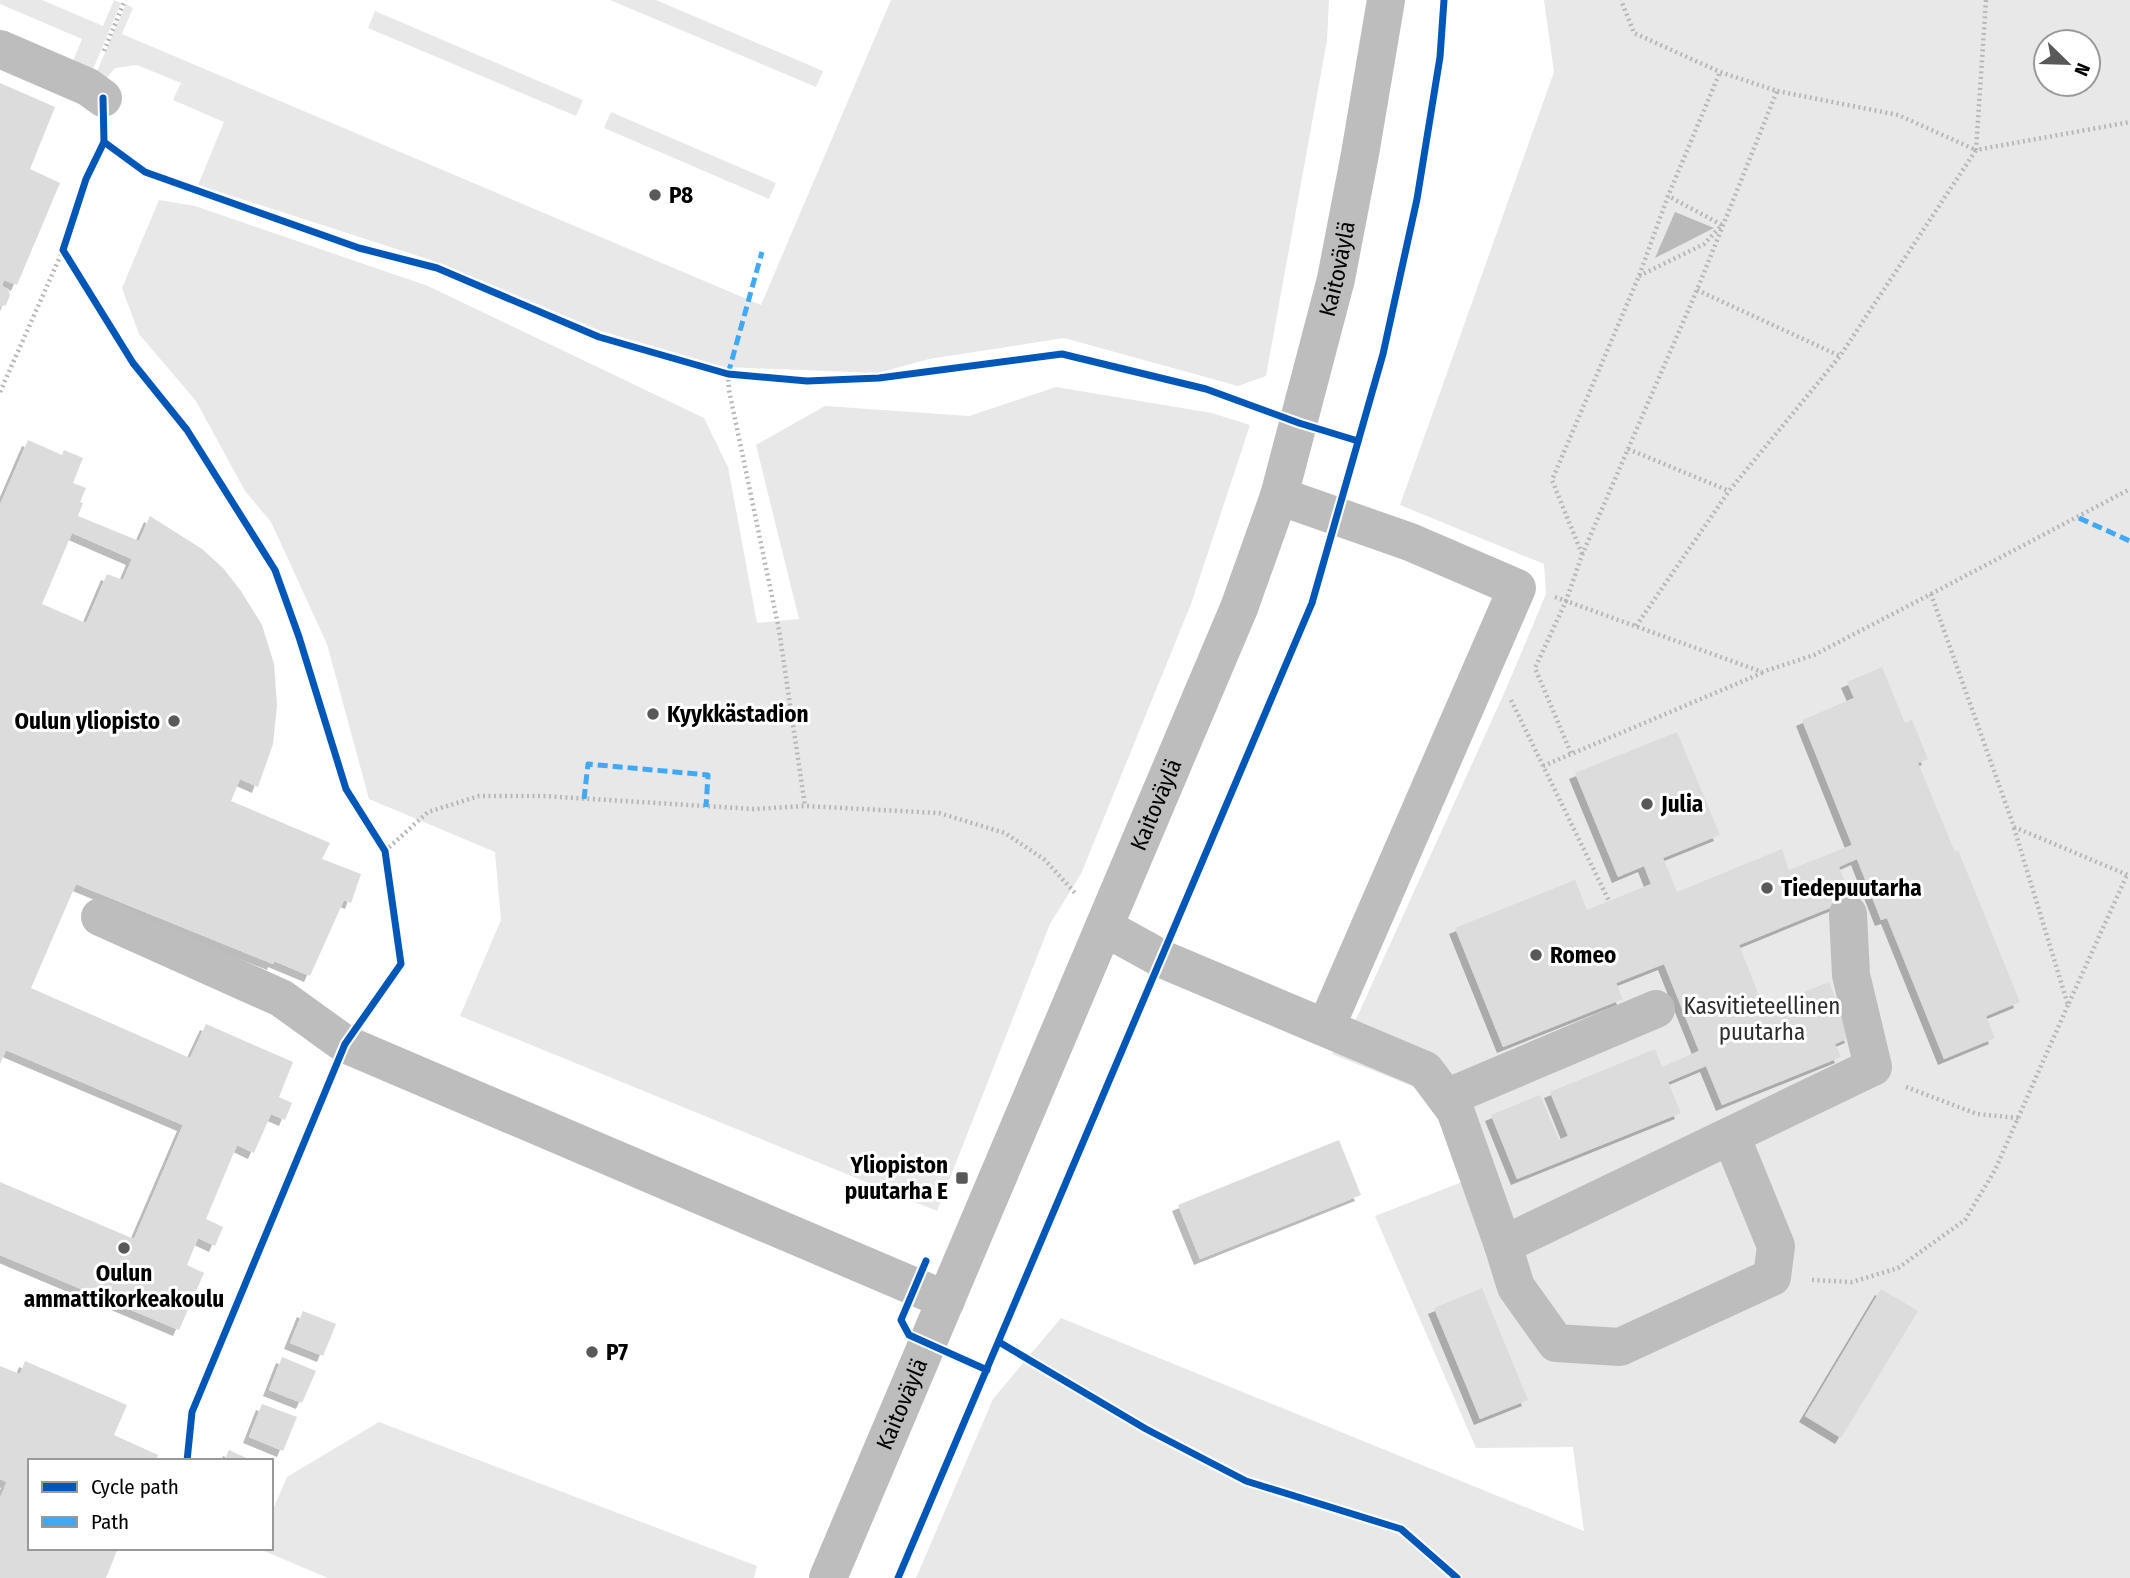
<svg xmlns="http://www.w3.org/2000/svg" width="2130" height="1578" font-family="'Fira Sans Condensed',sans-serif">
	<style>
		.green { fill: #e8e8e8; fill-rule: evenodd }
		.water { fill: #bababa }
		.building { fill: #dcdcdc; fill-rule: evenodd; filter: url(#shadow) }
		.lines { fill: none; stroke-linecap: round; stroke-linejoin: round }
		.path { stroke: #b8b8b8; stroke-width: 4.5; stroke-dasharray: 2 3.5; stroke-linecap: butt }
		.minor { stroke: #bdbdbd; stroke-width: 38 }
		.quiet { stroke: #3fa9f5; stroke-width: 5; stroke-dasharray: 10 5; stroke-linecap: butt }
		.cycleway-casing { stroke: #fff; stroke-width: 11 }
		.cycleway { stroke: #0057b8; stroke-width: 7 }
		.poi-dot { fill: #595959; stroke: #fff; stroke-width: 2.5 }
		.labels { text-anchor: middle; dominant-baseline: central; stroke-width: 6; stroke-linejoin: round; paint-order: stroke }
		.poi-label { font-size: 23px; font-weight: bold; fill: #000; stroke: #fff; text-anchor: start }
		.street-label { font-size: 23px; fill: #000; stroke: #fff }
		.park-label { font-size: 23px; fill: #2d2d2d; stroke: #fff }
	</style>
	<defs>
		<filter id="shadow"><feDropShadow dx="-6" dy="6" stdDeviation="0" flood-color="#0004"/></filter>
	</defs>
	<rect width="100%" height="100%" fill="#fff"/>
	<g class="green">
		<polygon points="0,0 42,0 103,26 114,0 121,3 91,74 71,66 82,39 0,4"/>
		<polygon points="610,0 656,0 823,71 816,87"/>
		<polygon points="891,0 1329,0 1327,40 1266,376 1238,386 1064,338 929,359 878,373 724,367 601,331 440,263 198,185 224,122 173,100 181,83 137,65 115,68 105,80 95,76 126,4 133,8 122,34 761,305"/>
		<path d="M1544,0H2130V1578H916L993,1399L1061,1318L1584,1531L1573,1447L1476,1448L1375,1216L1462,1182L1434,1095L1332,1054L1357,1017L1506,689L1546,594L1544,564L1400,505L1554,72ZM2046,42H2088V84H2046Z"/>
		<polygon points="375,11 583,100 576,116 368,28"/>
		<polygon points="611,112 776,183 769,199 604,128"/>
		<polygon points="159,200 195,206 428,286 704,418 728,467 757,623 799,619 756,445 825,406 969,416 1056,387 1212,413 1250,425 1191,604 1081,874 1050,924 937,1211 460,1016 501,920 495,852 369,799 327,644 271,522 245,491 196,401 139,334 122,288"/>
		<polygon points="379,1422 757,1566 754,1578 328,1578 257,1548 271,1548 271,1514 287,1477"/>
	</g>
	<polygon class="water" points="1675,212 1714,228 1655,258"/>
	<g class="building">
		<polygon points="0,83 55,107 30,169 60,183 17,285 4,280 2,286 8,289 10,295 6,305 0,307"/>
		<path d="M28,440L62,455L64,450L83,458L73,483L86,488L80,502L83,503L78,516L139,541L150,516L202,549L223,568L241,591L262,625L274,664L277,705L273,744L258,787L240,779L231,801L330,843L322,859L361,874L351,903L344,900L310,976L274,961L273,964L76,884L31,988L190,1058L206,1024L293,1062L279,1097L292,1103L285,1120L271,1114L254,1153L237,1145L206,1219L223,1227L215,1246L198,1238L187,1265L204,1273L179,1330L0,1255V1182L134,1239L183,1125L6,1050L0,1064V505ZM72,533L132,559L123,580L107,574L86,623L42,604Z"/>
		<polygon points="1882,667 1905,723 1912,720 1928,759 1918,763 1955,852 1958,850 2020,1002 1986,1016 1995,1038 1944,1059 1887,918 1881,920 1857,859 1839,867 1852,899 1739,945 1764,1008 1829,982 1851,1037 1835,1044 1841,1057 1722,1105 1706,1066 1668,1082 1681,1113 1517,1179 1491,1115 1540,1095 1559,1140 1568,1136 1550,1092 1655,1049 1662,1067 1699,1051 1664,964 1616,983 1623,999 1503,1047 1455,928 1575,880 1587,910 1651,884 1644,866 1618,877 1575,773 1677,732 1720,835 1663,858 1677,892 1782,849 1789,870 1852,845 1802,720 1854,698 1847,682"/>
		<polygon points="1339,1140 1361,1195 1200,1259 1178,1205"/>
		<polygon points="1482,1288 1528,1400 1480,1419 1434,1308"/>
		<polygon points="1881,1289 1918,1311 1841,1438 1805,1416"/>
		<polygon points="303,1311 336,1324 323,1356 290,1343"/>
		<polygon points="282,1357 316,1371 302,1403 269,1390"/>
		<polygon points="25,1361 127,1405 114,1435 158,1455 156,1461 30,1461 30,1548 118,1548 106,1578 0,1578 0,1498 7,1482 0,1479 0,1366 20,1374"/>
		<polygon points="262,1404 297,1417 283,1451 249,1437"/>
		<polygon points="229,1450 253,1461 224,1461"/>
	</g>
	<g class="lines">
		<g class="path">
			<polyline points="1986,0 1976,150 2130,122"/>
			<polyline points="104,51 125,0"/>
			<polyline points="1639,276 1704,244 1722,225 1668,196"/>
			<polyline points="1697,290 1840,356"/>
			<polyline points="728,374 729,390 779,630 805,806"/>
			<polyline points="0,392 63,250"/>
			<polyline points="1628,449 1729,491"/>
			<polyline points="1582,554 1552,480 1639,276 1668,196 1720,72"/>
			<polyline points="1931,594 2130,489"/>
			<polyline points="1555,597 1566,601 1582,555 1697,290 1777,91 1720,72 1634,33 1621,0"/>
			<polyline points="1636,626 1729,491 1840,356 1976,150 1898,115 1777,91"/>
			<polyline points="1511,700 1609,901"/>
			<polyline points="1571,753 1535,668 1566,601 1762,672 1814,655 1931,594 2014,827 2130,876"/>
			<polyline points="1543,766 1762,673"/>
			<polyline points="2014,828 2068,1005 2127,875"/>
			<polyline points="385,851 428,812 479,796 543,796 754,809 805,806 939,813 1005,833 1045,860 1075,893"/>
			<polyline points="1906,1087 1977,1114 2019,1118"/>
			<polyline points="1812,1280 1852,1282 1898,1268 1965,1220 1995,1170 2068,1005"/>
		</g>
		<g class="minor">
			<polyline points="0,49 88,87 103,98"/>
			<polyline points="1279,496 1410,542 1517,588 1326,1027"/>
			<polyline points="100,917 281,998 345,1044 946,1300"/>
			<polyline points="1104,927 1162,959 1425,1070 1455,1110 1503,1245 1873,1067 1851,975 1848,914"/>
			<polyline points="1446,1098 1656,1009"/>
			<polyline points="1503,1245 1516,1287 1556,1343 1620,1347 1772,1277 1776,1246 1731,1136"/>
			<path id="s1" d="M828,1578L1239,608L1279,496L1336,279L1360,154L1386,0"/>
		</g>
		<g class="quiet">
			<polyline points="728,374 762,252"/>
			<polyline points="2079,518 2130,541"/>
			<polyline points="584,799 588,764 708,775 706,807"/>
		</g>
		<defs>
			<g id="cycleway">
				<polyline points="103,98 104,142 86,179 63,250 133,363 187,430 275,570 299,637 346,789 385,851 401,964 345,1044 192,1412 187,1461"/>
				<polyline points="104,142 145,172 359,248 437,268 599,337 728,374 807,381 879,378 1062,354 1206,389 1299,423 1358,441"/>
				<polyline points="926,1261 901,1320 909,1335 987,1370"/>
				<polyline points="999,1342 1146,1429 1246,1481 1401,1529 1457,1578"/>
				<polyline points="898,1578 1312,603 1383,354 1417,199 1440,57 1444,0"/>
			</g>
		</defs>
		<use href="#cycleway" class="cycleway-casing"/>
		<use href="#cycleway" class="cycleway"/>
	</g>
	<g class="poi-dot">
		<circle cx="655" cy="195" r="7"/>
		<circle cx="653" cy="714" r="7"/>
		<circle cx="174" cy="721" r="7"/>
		<circle cx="1647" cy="804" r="7"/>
		<circle cx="1767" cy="888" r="7"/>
		<circle cx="1536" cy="955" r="7"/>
		<rect x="955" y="1171" width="14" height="14" rx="3.5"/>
		<circle cx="124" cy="1248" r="7"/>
		<circle cx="592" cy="1352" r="7"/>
	</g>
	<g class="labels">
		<g class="poi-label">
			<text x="669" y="195">P8</text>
			<text x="667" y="714">Kyykkästadion</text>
			<text x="160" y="721" text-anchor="end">Oulun yliopisto</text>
			<text x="1661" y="804">Julia</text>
			<text x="1781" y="888">Tiedepuutarha</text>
			<text x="1550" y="955">Romeo</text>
			<text x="948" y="1165" text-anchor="end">Yliopiston<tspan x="948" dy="26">puutarha E</tspan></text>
			<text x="124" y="1273" text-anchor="middle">Oulun<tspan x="124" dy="26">ammattikorkeakoulu</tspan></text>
			<text x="606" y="1352">P7</text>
		</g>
		<g class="street-label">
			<text stroke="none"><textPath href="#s1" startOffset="1407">Kaitoväylä</textPath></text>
			<text stroke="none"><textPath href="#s1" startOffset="840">Kaitoväylä</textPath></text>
			<text stroke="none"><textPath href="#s1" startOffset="189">Kaitoväylä</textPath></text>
		</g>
		<g class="park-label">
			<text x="1762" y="1006">Kasvitieteellinen<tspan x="1762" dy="26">puutarha</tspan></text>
		</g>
	</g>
	<rect x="28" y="1459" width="245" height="91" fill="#ffffff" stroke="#999999" stroke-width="2"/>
	<rect x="42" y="1482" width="35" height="10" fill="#0057b8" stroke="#999999" stroke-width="2"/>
	<text x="91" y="1494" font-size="21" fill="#000000">Cycle path</text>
	<rect x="42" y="1517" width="35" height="10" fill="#3fa9f5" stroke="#999999" stroke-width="2"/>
	<text x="91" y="1529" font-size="21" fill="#000000">Path</text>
	<g transform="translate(2067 63) rotate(113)"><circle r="33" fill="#ffffff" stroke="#999999" stroke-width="2"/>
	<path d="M0-5L12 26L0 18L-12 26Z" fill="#595959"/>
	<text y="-10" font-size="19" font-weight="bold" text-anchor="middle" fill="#000000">N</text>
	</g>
</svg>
